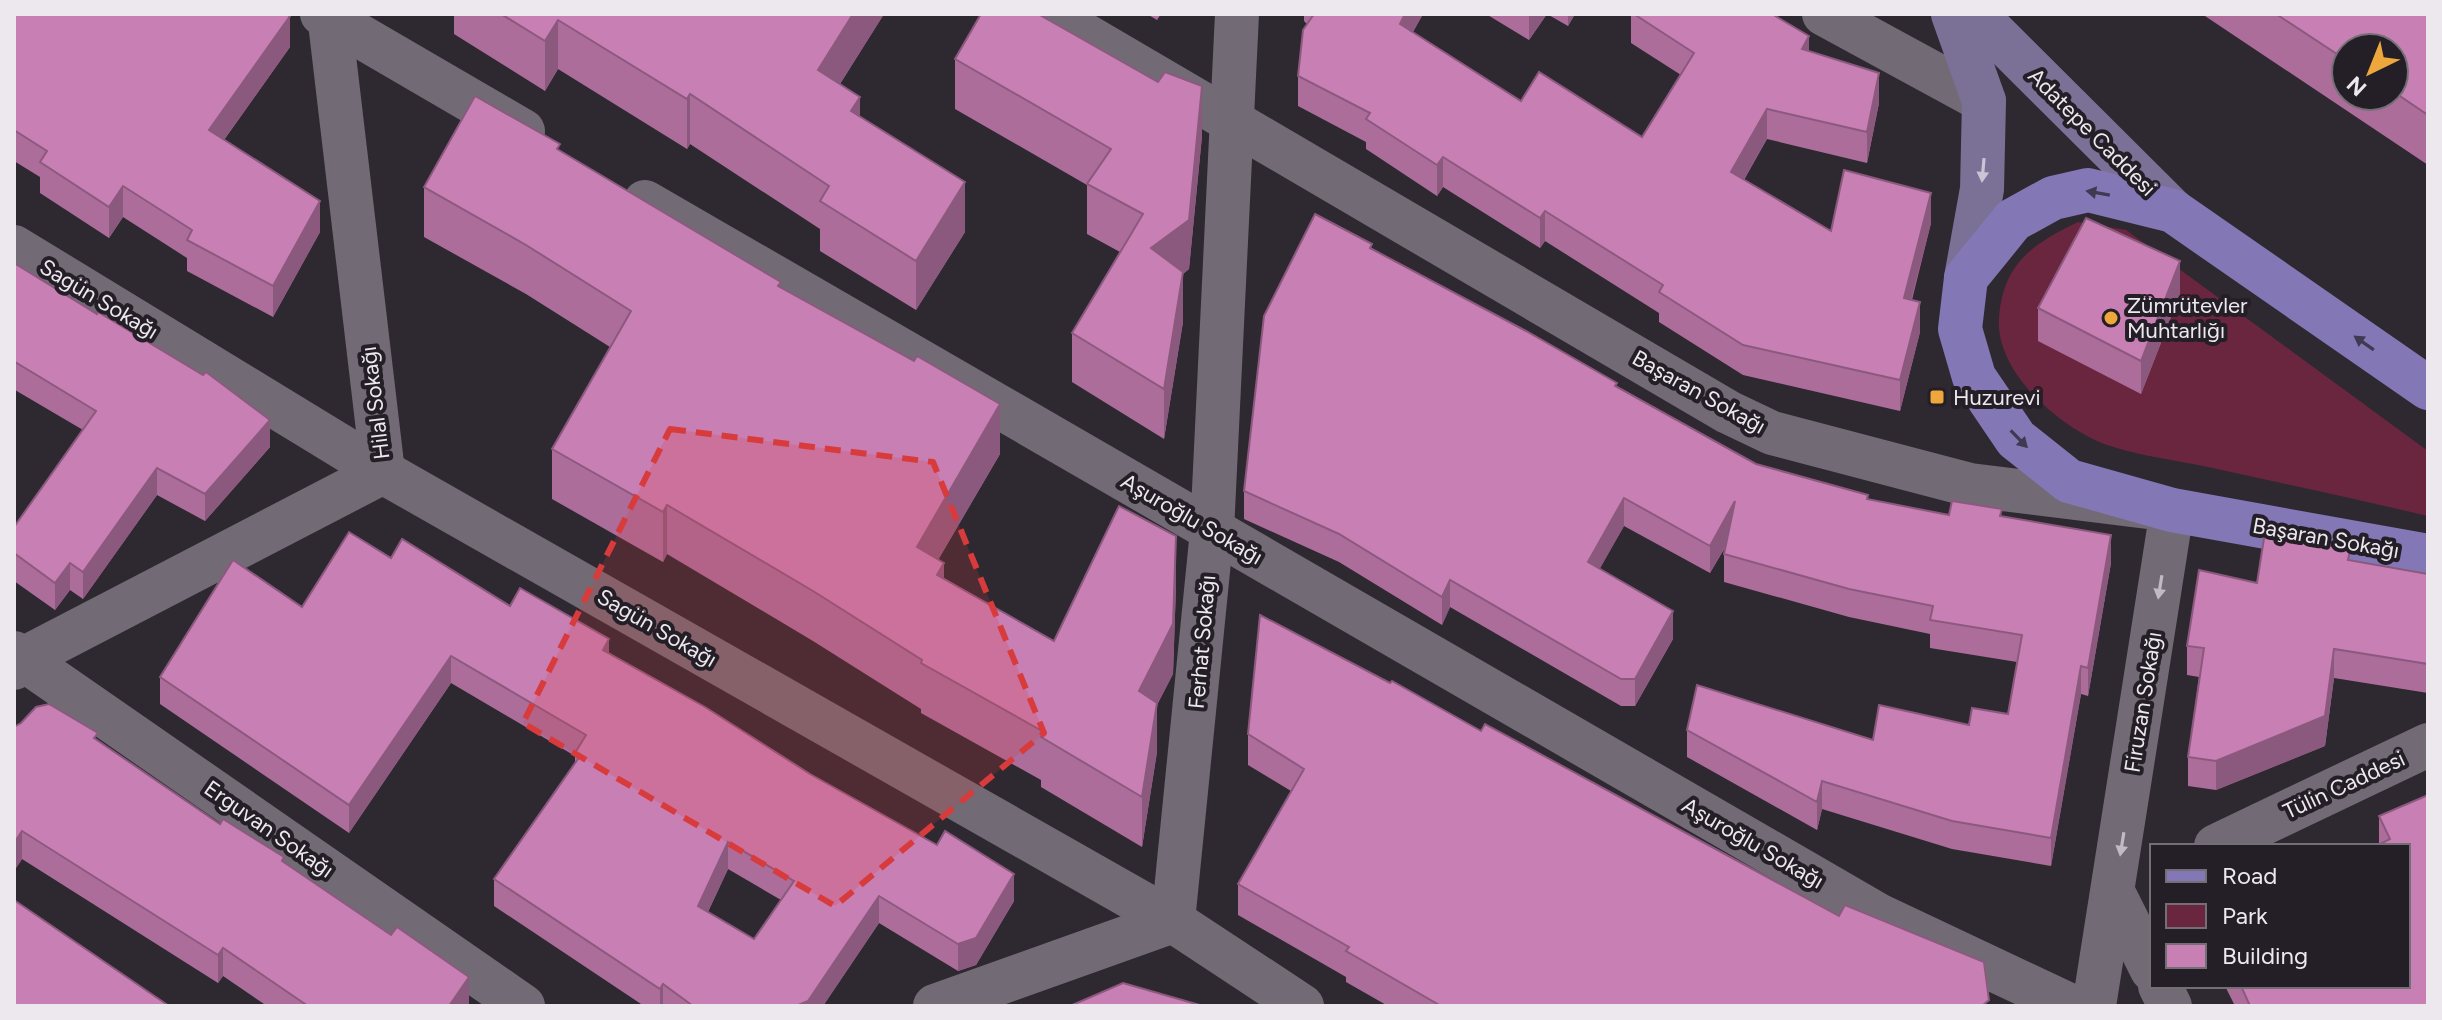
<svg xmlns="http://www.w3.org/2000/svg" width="2442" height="1020" font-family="Figtree,sans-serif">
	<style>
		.green { fill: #6a263e }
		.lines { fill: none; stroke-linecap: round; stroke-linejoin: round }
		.minor { stroke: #726b76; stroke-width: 44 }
		.secondary { stroke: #7b7196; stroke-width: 44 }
		.primary { stroke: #8477b5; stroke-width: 44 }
		.wall { fill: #ac6d9b; fill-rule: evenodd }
		.shaded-wall { fill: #8c597e }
		.building { fill: #c87fb4; stroke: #8c597e; stroke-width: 2; fill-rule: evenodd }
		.oneway { fill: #cac4d4 }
		.oneway2 { fill: #413952 }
		.oneway3 { fill: #c1bcc4 }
		.marked { fill: #d83b3c; fill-opacity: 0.2; stroke: #d83b3c; stroke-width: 6; stroke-dasharray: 16 10; stroke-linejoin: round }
		.poi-dot { fill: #eea73d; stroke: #241e27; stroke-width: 3 }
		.labels { text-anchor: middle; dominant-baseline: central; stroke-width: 8; stroke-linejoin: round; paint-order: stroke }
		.street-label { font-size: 22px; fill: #ece8ee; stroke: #241e27 }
		.poi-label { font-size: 22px; fill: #ece8ee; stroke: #241e27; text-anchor: start }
	</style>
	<rect width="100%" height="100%" fill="#2e2831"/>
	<path class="green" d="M2078,222L2126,230L2428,451V516C2355,499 2281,483 2208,467C2175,460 2139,456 2107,445C2060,428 1995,372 1999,318C2003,264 2032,244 2078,222Z"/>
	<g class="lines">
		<g class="minor">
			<polyline points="322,14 523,131"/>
			<polyline points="329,14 383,472"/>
			<polyline points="1049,14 1728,412 1772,433 1970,485 2172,510 2094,1006"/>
			<polyline points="1824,14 1984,101"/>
			<polyline points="645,202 1880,916 2071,1006"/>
			<polyline points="14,247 383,472 1173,921 1302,1006"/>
			<polyline points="14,653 523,1006"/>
			<polyline points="14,668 23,659 383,472"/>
			<polyline points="2216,846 2428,745"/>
			<polyline points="2114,894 2152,970"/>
			<polyline points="2160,986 2170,1006"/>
			<polyline points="935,1006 1173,921 1212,531 1237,14"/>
		</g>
		<g class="secondary">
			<polyline points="1953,14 1984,101 1982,189 1966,278"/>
			<polyline points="1975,14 2173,211"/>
		</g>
		<polyline class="primary" points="2428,388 2173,211 2088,190 2053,198 2013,220 1966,278 1960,329 1974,377 2016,439 2069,481 2172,510 2428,556"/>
	</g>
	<g class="wall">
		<polygon points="14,14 290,47 224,140 320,232 273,317 187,271 187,258 123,217 109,238 40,193 40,177 14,161"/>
		<polygon points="454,14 884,14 840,84 860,117 965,232 916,310 820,251 820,229 690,144 687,149 558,69 545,91 454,34"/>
		<polygon points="1147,14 1161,14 1157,20"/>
		<polygon points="1304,14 1423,14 1413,32 1521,101 1642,137 1681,75 1631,43 1631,14 1772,14 1809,51 1879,103 1867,163 1767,139 1744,180 1831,231 1931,223 1912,300 1920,332 1900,411 1743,375 1659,322 1659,313 1545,241 1540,248 1443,187 1437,196 1366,149 1366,142 1298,106 1298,76 1307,24 1304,21"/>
		<polygon points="1486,14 1575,14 1568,26 1547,14 1529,40"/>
		<path d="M2202,14H2428V165ZM2346,48H2394V96H2346Z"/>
		<polygon points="955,59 1202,136 1189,269 1183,274 1183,322 1164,439 1072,382 1072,333 1120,252 1087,234 1087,185 955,109"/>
		<polygon points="560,151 781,288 1000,454 938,560 944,578 1054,641 1176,586 1173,674 1157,705 1157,752 1142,847 1041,787 1041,780 921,713 921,709 813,641 667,554 663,562 552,499 552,449 610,347 526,294 424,237 424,187"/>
		<polygon points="1372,249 1756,464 1868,500 1949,515 2002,516 2111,563 2088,696 2081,694 2051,866 1952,849 1822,809 1817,830 1687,757 1687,730 1873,740 1969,725 2008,714 2017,662 1930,648 1930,634 1849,617 1724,582 1724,554 1726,546 1710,573 1624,526 1599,569 1673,639 1635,706 1621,706 1450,607 1442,625 1339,562 1244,519 1244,491"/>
		<polygon points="14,263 270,447 205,521 157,495 83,599 70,590 55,610 14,581 14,527 83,430 15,390"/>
		<polygon points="2180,294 2141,394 2038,341 2038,308"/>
		<path d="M391,558L510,606L609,653L810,774L1014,901L976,965L958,971L879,923L823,1006H644L494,906V879L575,763V756L451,683L349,833L160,704V677L302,607ZM728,869L781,900L754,939L708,912Z"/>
		<polygon points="2350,561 2428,574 2428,693 2334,678 2325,746 2216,790 2188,786 2188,757 2199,677 2187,675 2187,646"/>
		<polygon points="14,727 98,741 220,824 284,863 469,1005 267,1006 223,976 218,983 22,859 14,871"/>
		<polygon points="1481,731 1989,1006 1388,1006 1346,982 1346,977 1238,915 1238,884 1291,791 1248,765 1248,734"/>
		<polygon points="2428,795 2428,1006 2235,1006 2225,986 2408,986 2379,845 2379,816"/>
	</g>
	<g class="shaded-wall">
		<polygon points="853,14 884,14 818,119 818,70"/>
		<polygon points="1405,14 1423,14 1400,54 1400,24"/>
		<polygon points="1529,14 1547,14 1529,40"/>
		<polygon points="1568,14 1575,14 1568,26"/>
		<polygon points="290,16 290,47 209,161 209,130"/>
		<polygon points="558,20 558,69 545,91 545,41"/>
		<polygon points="1809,36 1809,66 1802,49"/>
		<polygon points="1879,73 1879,103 1867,163 1867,132"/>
		<polygon points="1202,86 1202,136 1189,269 1183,274 1183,322 1164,439 1164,389 1151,248"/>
		<polygon points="690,94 690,144 687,149 687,99"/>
		<polygon points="860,97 860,147 851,111"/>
		<polygon points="1767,109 1767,139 1731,202 1731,172"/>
		<polygon points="1443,157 1443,187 1437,196 1437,165"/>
		<polygon points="965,182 965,232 916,310 916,261"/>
		<polygon points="123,186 123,217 109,238 109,207"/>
		<polygon points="1931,193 1931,223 1904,328 1904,298"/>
		<polygon points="320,201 320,232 273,317 273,286"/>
		<polygon points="1545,211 1545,241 1540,248 1540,218"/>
		<polygon points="2180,261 2180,294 2141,394 2141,361"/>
		<polygon points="1920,302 1920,332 1900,411 1900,380"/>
		<polygon points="15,362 15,390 14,392 14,365"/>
		<polygon points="1000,404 1000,454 917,596 917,547"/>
		<polygon points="270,420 270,447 205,521 205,494"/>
		<polygon points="157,468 157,495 83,599 83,572"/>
		<polygon points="1624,498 1624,526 1588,590 1588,562"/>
		<polygon points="1735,501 1735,529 1710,573 1710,546"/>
		<polygon points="667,505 667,554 663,562 663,512"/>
		<polygon points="2111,535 2111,563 2088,696 2088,668"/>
		<polygon points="1176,536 1176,586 1173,674 1157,705 1157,752 1142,847 1142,797 1139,691"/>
		<polygon points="70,563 70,590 55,610 55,583"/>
		<polygon points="944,563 944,613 937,575"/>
		<polygon points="1450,580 1450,607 1442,625 1442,597"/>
		<polygon points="1673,611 1673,639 1635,706 1635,679"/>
		<polygon points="609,639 609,667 603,650"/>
		<polygon points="2334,649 2334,678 2325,746 2216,790 2216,761"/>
		<polygon points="451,656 451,683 349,833 349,805"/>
		<polygon points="2081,666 2081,694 2051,866 2051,838"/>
		<polygon points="1822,781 1822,809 1817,830 1817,802"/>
		<polygon points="22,831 22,859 14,871 14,843"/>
		<polygon points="728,842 728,869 698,933 698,906"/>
		<polygon points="1014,874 1014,901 976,965 958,971 958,944"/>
		<polygon points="879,896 879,923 823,1006 796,1006"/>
		<polygon points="223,948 223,976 218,983 218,955"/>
		<polygon points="469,977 469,1005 449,1006"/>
		<polygon points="663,984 663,1006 660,1006 660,989"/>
	</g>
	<g class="building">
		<polygon points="14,14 286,14 290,16 209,130 320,201 273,286 187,240 192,230 123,186 109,207 40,162 47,151 14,130"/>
		<polygon points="501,14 853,14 818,70 860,97 851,111 965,182 916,261 820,201 829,186 690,94 687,99 558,20 545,41"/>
		<polygon points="981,14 1038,14 1158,82 1165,72 1202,86 1189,220 1151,248 1183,272 1164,389 1072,333 1143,214 1087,184 1111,149 955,59"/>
		<polygon points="1314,14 1405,14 1400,24 1521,101 1539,72 1642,137 1694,53 1634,14 1772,14 1809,36 1802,49 1879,73 1867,132 1767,109 1731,172 1831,231 1844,170 1931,193 1904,298 1920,302 1900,380 1743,345 1659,292 1663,285 1545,211 1540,218 1443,157 1437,165 1366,119 1370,113 1298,76 1303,30"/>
		<polygon points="2276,14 2428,14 2428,115 2394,92 2394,48 2346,48 2346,60"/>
		<polygon points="475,96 560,144 557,149 781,282 778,286 914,361 917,356 1000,404 917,547 944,563 937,575 1054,641 1119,506 1176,536 1173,624 1139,691 1157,703 1142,797 1041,737 1044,732 921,663 922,660 813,591 667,505 663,512 552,449 631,311 526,245 424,187"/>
		<polygon points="1315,214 1372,244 1370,248 1526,331 1617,383 1615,386 1756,464 1868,495 1867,499 1949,515 1952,501 2002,509 2000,516 2111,535 2088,668 2081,666 2051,838 1952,821 1822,781 1817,802 1687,730 1697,685 1873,740 1879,705 1969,725 1972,708 2008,714 2022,635 1930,620 1933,606 1849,589 1724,554 1735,501 1710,546 1624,498 1588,562 1673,611 1635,679 1621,679 1450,580 1442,597 1339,534 1244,491 1264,316"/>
		<polygon points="2086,218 2180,261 2141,361 2038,308"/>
		<polygon points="14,263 97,314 98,312 203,375 206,372 270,420 205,494 157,468 83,572 70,563 55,583 14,553 14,527 96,411 15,362 14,365"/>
		<path d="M349,532L391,558L402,539L510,606L520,588L609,639L603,650L705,707L810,774L937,845L945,831L1014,874L976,938L958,944L879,896L808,1001L796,1006H693L663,984L660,989L494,879L580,756L575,753L586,735L451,656L349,805L160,677L233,560L302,607ZM728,842L794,881L754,939L698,906Z"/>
		<polygon points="2265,532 2350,550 2348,560 2428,574 2428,664 2334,649 2325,716 2216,761 2188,757 2204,648 2187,646 2199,570 2257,583"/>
		<polygon points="1260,615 1390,683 1392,681 1481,731 1485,724 1839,916 1845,905 1984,962 1989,1000 1982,1006 1441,1006 1346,951 1349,947 1238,884 1304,769 1248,734"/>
		<polygon points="49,704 98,733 94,738 220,824 223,819 284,857 282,861 391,935 397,927 469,977 449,1006 308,1006 223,948 218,955 22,831 14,843 14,727 21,723 36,707"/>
		<polygon points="2428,795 2428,1006 2250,1006 2241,986 2408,986 2408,846 2376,846 2390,839 2379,816"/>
		<polygon points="14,900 169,1006 14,1006"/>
		<polygon points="1123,983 1203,1006 1070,1006"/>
	</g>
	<defs><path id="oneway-solid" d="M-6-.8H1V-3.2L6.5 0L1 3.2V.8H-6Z" transform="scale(2)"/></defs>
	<use class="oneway" href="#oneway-solid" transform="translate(1983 170) rotate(95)"/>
	<g class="oneway2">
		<use href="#oneway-solid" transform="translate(2098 193) rotate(-170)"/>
		<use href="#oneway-solid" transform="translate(2364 343) rotate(-145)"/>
		<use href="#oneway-solid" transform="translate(2019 439) rotate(46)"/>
	</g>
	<g class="oneway3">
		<use href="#oneway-solid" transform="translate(2160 587) rotate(99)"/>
		<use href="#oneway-solid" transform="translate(2122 844) rotate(99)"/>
	</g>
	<path class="marked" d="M670,429L933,462L1044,733L835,906L523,723Z"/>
	<g class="poi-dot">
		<circle cx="2111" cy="318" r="8"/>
		<rect x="1929" y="389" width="16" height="16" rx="4"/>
	</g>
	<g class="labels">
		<g class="street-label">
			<text transform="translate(2092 132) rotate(45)">Adatepe Caddesi</text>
			<text transform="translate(99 299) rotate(31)">Sagün Sokağı</text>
			<text transform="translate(1699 392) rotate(29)">Başaran Sokağı</text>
			<text transform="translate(375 403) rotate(-97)">Hilal Sokağı</text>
			<text transform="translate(1192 519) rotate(30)">Aşuroğlu Sokağı</text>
			<text transform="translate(2326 538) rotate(10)">Başaran Sokağı</text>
			<text transform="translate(657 628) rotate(30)">Sagün Sokağı</text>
			<text transform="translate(1202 642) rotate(-85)">Ferhat Sokağı</text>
			<text transform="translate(2143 702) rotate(-81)">Firuzan Sokağı</text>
			<text transform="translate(2344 785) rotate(-25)">Tülin Caddesi</text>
			<text transform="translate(269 829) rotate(35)">Erguvan Sokağı</text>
			<text transform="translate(1753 843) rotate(30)">Aşuroğlu Sokağı</text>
		</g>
		<g class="poi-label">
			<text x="2127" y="305">Zümrütevler<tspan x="2127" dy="25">Muhtarlığı</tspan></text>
			<text x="1953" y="397">Huzurevi</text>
		</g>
	</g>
	<rect width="2442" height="1020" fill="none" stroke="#ece8ee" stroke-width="32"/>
	<rect x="2150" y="844" width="260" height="144" fill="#241e27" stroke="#746f77" stroke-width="2"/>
	<rect x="2166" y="870" width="40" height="12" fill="#8477b5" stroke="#746f77" stroke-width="2"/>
	<text x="2222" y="884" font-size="24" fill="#ece8ee">Road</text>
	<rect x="2166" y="904" width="40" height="24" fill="#6a263e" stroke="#746f77" stroke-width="2"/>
	<text x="2222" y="924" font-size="24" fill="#ece8ee">Park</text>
	<rect x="2166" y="944" width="40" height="24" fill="#c87fb4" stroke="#746f77" stroke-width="2"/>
	<text x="2222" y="964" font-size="24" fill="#ece8ee">Building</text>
	<g transform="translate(2370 72) rotate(223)"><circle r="38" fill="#241e27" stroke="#746f77" stroke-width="2"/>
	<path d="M0-6L14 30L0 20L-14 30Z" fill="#eea73d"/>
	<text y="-12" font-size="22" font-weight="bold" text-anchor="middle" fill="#ece8ee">N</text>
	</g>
</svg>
